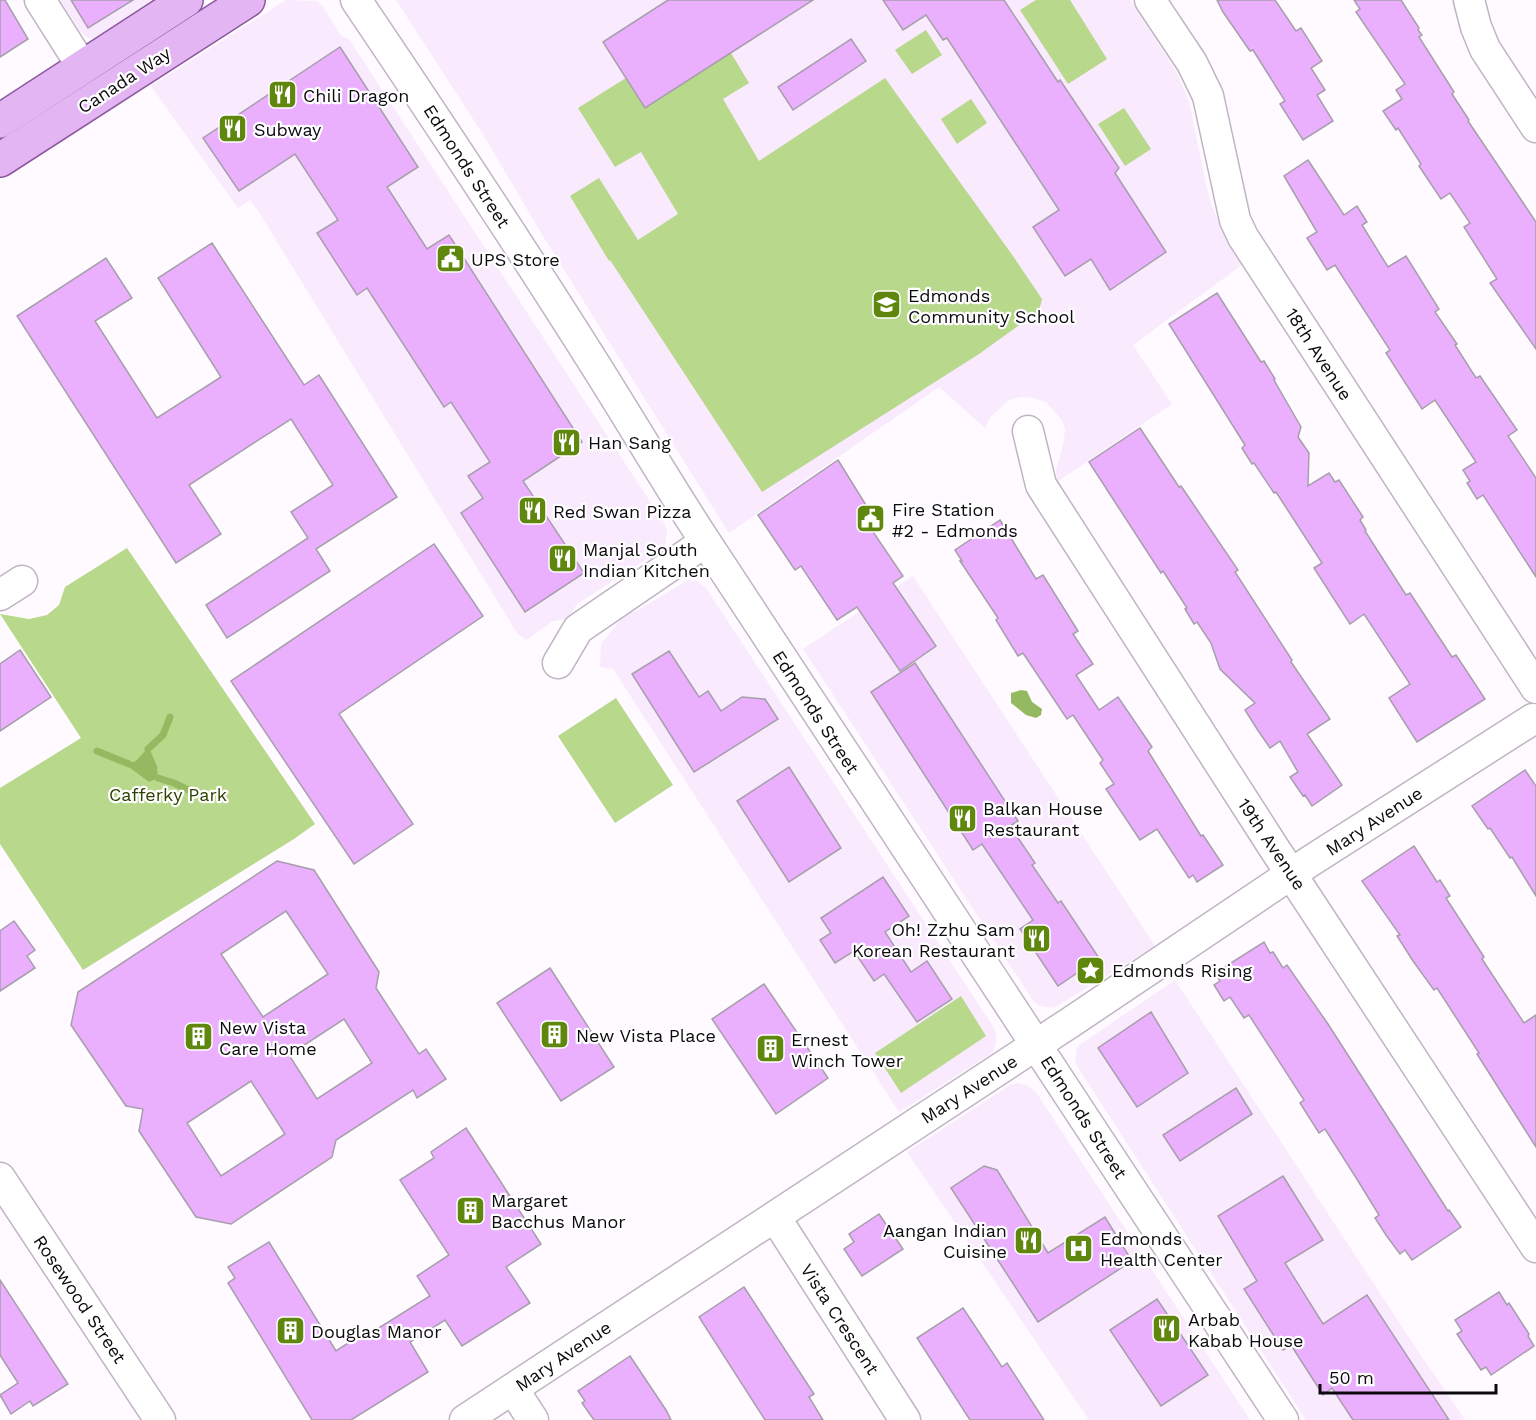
<svg xmlns="http://www.w3.org/2000/svg" width="1536" height="1420" font-family="'Work Sans',sans-serif">
	<style>
		.built { fill: #f9eafe }
		.green { fill: #b8d88c }
		.water { fill: #95b961 }
		.lines { fill: none; stroke-linecap: round; stroke-linejoin: round }
		.stream { stroke: #95b961; stroke-width: 7 }
		.building { fill: #eab0fe; stroke: #a79eab; stroke-width: 1.5; fill-rule: evenodd }
		.minor-casing { stroke: #bfb5c2; stroke-width: 33 }
		.major-casing { stroke: #8c599d; stroke-width: 36 }
		.minor { stroke: #fff; stroke-width: 30 }
		.major { stroke: #e3b5f2; stroke-width: 33 }
		.labels { text-anchor: middle; dominant-baseline: central; stroke-width: 4.5; stroke-linejoin: round; paint-order: stroke }
		.street-label { font-size: 18px; fill: #0d0a0f; stroke: #fff }
		.poi-label { font-size: 18px; fill: #0d0a0f; stroke: #fff; text-anchor: start }
		.park-label { font-size: 18px; fill: #2b4100; stroke: #fff }
	</style>
	<rect width="100%" height="100%" fill="#fefaff"/>
	<g class="built">
		<polygon points="60,0 159,0 98,39 88,38 80,31"/>
		<polygon points="286,0 317,1 323,6 341,36 349,39 664,523 667,530 666,543 658,552 577,604 567,619 553,621 526,640 517,633 260,214 250,200 238,208 151,86"/>
		<polygon points="396,0 1130,0 1176,71 1189,101 1206,185 1212,206 1222,231 1242,265 1133,345 1172,404 1057,482 1056,470 1064,441 1065,429 1061,419 1046,402 1034,398 1021,397 1009,400 990,417 985,428 939,387 729,533 544,238 484,136"/>
		<polygon points="913,576 1155,946 1054,1008 1040,1006 1034,1002 803,649"/>
		<polygon points="688,580 697,581 706,588 994,1028 996,1034 996,1043 993,1052 988,1056 899,1112 613,669 600,667 601,644 617,624 621,616 625,613 635,612"/>
		<polygon points="1175,980 1412,1342 1465,1420 1306,1420 1075,1063 1077,1048 1081,1044"/>
		<polygon points="1018,1083 1026,1085 1036,1092 1250,1420 1089,1420 907,1152 1010,1085"/>
	</g>
	<g class="green">
		<polygon points="1036,0 1070,0 1107,59 1068,84 1020,10"/>
		<polygon points="926,30 942,55 912,74 895,50"/>
		<polygon points="731,53 749,83 723,99 759,161 885,78 1013,256 1042,299 1039,311 979,354 762,492 610,260 609,261 570,196 599,178 638,240 678,214 641,152 615,167 578,108 626,78 645,108"/>
		<polygon points="971,99 987,123 957,144 941,119"/>
		<polygon points="1124,108 1151,149 1125,166 1098,124"/>
		<polygon points="127,548 315,824 294,839 83,970 0,844 0,788 81,738 0,614 29,619 47,615 59,605 65,587"/>
		<polygon points="616,698 673,785 615,823 558,736"/>
		<polygon points="961,996 986,1036 901,1093 875,1053"/>
	</g>
	<g class="water">
		<polygon points="1021,690 1027,691 1032,702 1042,709 1041,715 1036,718 1026,715 1011,703 1011,693"/>
		<polygon points="147,749 150,750 157,766 158,778 149,782 129,767 130,763 136,761"/>
	</g>
	<g class="lines">
		<g class="stream">
			<polyline points="148,749 163,735 170,717"/>
			<polyline points="97,751 129,764"/>
			<polyline points="158,778 174,783 196,794"/>
		</g>
	</g>
	<g class="building">
		<polygon points="0,0 5,0 28,39 0,57"/>
		<polygon points="71,0 133,0 88,28"/>
		<polygon points="668,0 813,0 645,108 603,42"/>
		<polygon points="883,0 1004,0 1058,82 1060,80 1119,168 1115,173 1166,252 1110,290 1091,259 1065,276 1033,227 1059,210 947,38 943,40 926,15 903,30"/>
		<polygon points="1217,0 1275,0 1296,31 1301,28 1322,61 1311,68 1325,90 1317,95 1333,121 1303,140 1280,104 1285,101 1253,50 1250,51 1223,12"/>
		<polygon points="1354,0 1401,0 1419,28 1418,30 1422,35 1419,37 1454,92 1452,94 1469,120 1468,121 1536,222 1536,349 1490,283 1497,279 1464,227 1470,223 1450,193 1441,199 1419,166 1421,164 1398,128 1396,130 1383,111 1402,99 1396,90 1405,84 1356,12 1360,9"/>
		<polygon points="851,39 866,61 793,110 778,87"/>
		<polygon points="340,47 418,167 387,187 427,249 449,235 582,442 523,481 584,573 525,612 461,513 483,498 468,476 490,462 451,402 444,407 367,288 357,295 317,233 338,220 295,154 239,191 203,138"/>
		<polygon points="1308,160 1344,215 1357,206 1367,222 1362,225 1388,267 1406,256 1439,309 1435,312 1457,344 1455,345 1476,378 1480,376 1517,430 1508,436 1536,478 1536,577 1483,495 1477,499 1467,483 1470,481 1463,470 1476,462 1435,400 1422,409 1386,353 1390,350 1335,265 1327,270 1307,238 1317,232 1284,176"/>
		<polygon points="212,243 304,385 319,375 397,497 316,549 330,571 227,638 206,605 308,538 291,512 333,485 291,419 189,485 221,534 176,563 17,316 106,258 132,298 95,321 157,418 221,377 158,278"/>
		<polygon points="1217,293 1261,362 1264,361 1275,379 1274,380 1301,427 1298,437 1309,453 1308,486 1329,473 1335,482 1339,480 1363,517 1360,520 1366,530 1365,531 1406,595 1410,593 1452,657 1456,655 1485,699 1417,742 1389,698 1410,684 1364,614 1350,624 1314,568 1322,563 1276,492 1274,493 1254,463 1252,464 1242,448 1245,445 1169,324"/>
		<polygon points="1140,428 1179,487 1181,486 1238,570 1235,572 1292,660 1291,662 1330,719 1307,734 1342,785 1312,806 1305,795 1303,796 1290,777 1298,772 1280,741 1270,748 1257,729 1245,710 1255,703 1220,669 1211,643 1197,622 1194,624 1185,609 1187,608 1163,571 1161,573 1089,462"/>
		<polygon points="838,460 874,518 867,523 903,576 893,583 936,646 900,671 857,607 837,620 801,566 795,570 758,515"/>
		<polygon points="1000,520 1036,579 1043,575 1078,631 1073,634 1093,664 1076,675 1099,710 1118,697 1152,747 1148,751 1201,836 1203,835 1223,865 1197,882 1193,875 1189,878 1157,829 1140,840 1106,789 1114,784 1100,763 1103,760 1073,715 1067,719 1023,653 1018,656 996,620 998,618 960,561 962,561 955,550"/>
		<polygon points="434,544 483,616 339,714 413,824 354,864 231,681"/>
		<polygon points="20,650 51,697 0,731 0,664"/>
		<polygon points="669,651 699,697 708,691 721,711 742,697 765,699 778,719 694,772 632,674"/>
		<polygon points="915,663 1018,821 1010,826 1035,863 1032,865 1058,903 1061,901 1099,958 1058,986 1020,929 1033,920 982,844 973,850 871,692"/>
		<polygon points="789,767 841,848 789,882 737,801"/>
		<polygon points="1525,770 1536,786 1536,896 1512,857 1510,858 1490,828 1488,829 1472,806"/>
		<polygon points="1414,846 1437,882 1440,880 1450,896 1446,898 1484,957 1482,959 1524,1023 1536,1015 1536,1147 1477,1054 1479,1053 1437,988 1434,990 1413,961 1397,936 1400,935 1362,881"/>
		<path d="M277,861L314,870L379,972L376,988L419,1054L426,1049L446,1079L417,1098L413,1090L336,1140L332,1157L231,1224L196,1217L139,1131L143,1109L126,1106L71,1025L78,992ZM286,911L328,974L263,1017L221,954ZM344,1019L372,1063L317,1099L289,1055ZM251,1081L285,1134L221,1176L187,1123Z"/>
		<polygon points="883,877 909,916 885,932 911,972 927,961 952,999 917,1022 884,974 874,981 854,951 835,963 820,940 831,933 821,918"/>
		<polygon points="14,921 35,950 27,956 35,968 0,991 0,931"/>
		<polygon points="1264,942 1270,953 1273,952 1283,968 1287,965 1328,1024 1448,1211 1449,1210 1461,1227 1412,1260 1405,1250 1400,1254 1386,1235 1375,1218 1379,1215 1355,1176 1325,1129 1319,1133 1300,1103 1304,1100 1249,1015 1244,1018 1230,997 1224,1001 1214,985 1220,981 1215,973"/>
		<polygon points="550,968 614,1067 561,1101 497,1003"/>
		<polygon points="764,984 828,1078 776,1114 712,1019"/>
		<polygon points="1151,1012 1188,1073 1137,1107 1098,1048"/>
		<polygon points="1236,1088 1252,1114 1180,1161 1163,1135"/>
		<polygon points="466,1128 541,1244 506,1267 530,1303 462,1346 445,1320 410,1342 428,1372 351,1420 312,1420 228,1283 235,1278 228,1267 269,1242 336,1351 368,1330 374,1331 430,1296 417,1276 449,1255 400,1180 434,1158 431,1152"/>
		<polygon points="984,1166 997,1170 1048,1253 1105,1217 1132,1261 1038,1322 951,1188"/>
		<polygon points="1283,1176 1323,1240 1285,1263 1323,1324 1367,1295 1449,1420 1353,1420 1332,1388 1323,1395 1291,1345 1283,1350 1244,1289 1257,1281 1218,1216"/>
		<polygon points="879,1214 903,1249 862,1276 844,1249 854,1242 849,1234"/>
		<polygon points="0,1280 68,1384 33,1406 30,1401 11,1414 0,1395 18,1383 0,1355"/>
		<polygon points="744,1287 814,1394 809,1397 823,1420 765,1420 699,1317"/>
		<polygon points="1499,1292 1507,1305 1509,1303 1529,1334 1528,1336 1534,1346 1491,1375 1486,1367 1481,1370 1457,1334 1462,1331 1455,1320"/>
		<polygon points="1157,1299 1208,1375 1161,1406 1110,1330"/>
		<polygon points="963,1308 1002,1367 1007,1363 1044,1420 970,1420 917,1338"/>
		<polygon points="630,1356 666,1410 671,1420 594,1420 582,1403 585,1401 578,1391"/>
	</g>
	<g class="lines">
		<defs>
			<g id="minor">
				<polyline points="40,0 83,68"/>
				<path d="M356,0C437,120 517,241 594,363C632,423 668,485 707,544C898,837 1091,1128 1283,1420"/>
				<polyline points="1150,0 1192,63 1208,96 1235,220 1243,237 1536,688"/>
				<polyline points="1469,0 1476,27 1485,49 1536,127"/>
				<polyline points="1028,431 1041,485 1274,848 1536,1247"/>
				<polyline points="0,595 22,581"/>
				<polyline points="558,663 578,629 705,542"/>
				<polyline points="0,1178 160,1420"/>
				<polyline points="775,1217 905,1420"/>
				<polyline points="513,1389 533,1420"/>
				<polyline points="465,1420 1071,1022 1309,862 1533,719"/>
			</g>
			<g id="major">
				<polyline points="0,121 186,0"/>
				<polyline points="0,160 248,0"/>
			</g>
		</defs>
		<use href="#minor" class="minor-casing"/>
		<use href="#major" class="major-casing"/>
		<use href="#minor" class="minor"/>
		<use href="#major" class="major"/>
	</g>
	<defs>
		<symbol id="restaurant-square" viewBox="-11 -11 22 22"><rect x="-9" y="-9" width="18" height="18" rx="4" fill="#60870d" stroke="#fff"/><path d="M-5-6h1v4h1v-4h1v4h1v-4h1v5L-1.5 .5V6h-2V.5L-5-1ZM5-6V6H3V1.5H1.5Q1.5-4 5-6Z" fill="#fff"/></symbol>
		<symbol id="civic-square" viewBox="-11 -11 22 22"><rect x="-9" y="-9" width="18" height="18" rx="4" fill="#60870d" stroke="#fff"/><path d="M-.6-6.5H3V-4.5H.6V-3L4-1V1h2V6H-6V1h2V-1L-.6-3ZM-1.2 2.5V6h2.4V2.5Z" fill="#fff"/></symbol>
		<symbol id="school-square" viewBox="-11 -11 22 22"><rect x="-9" y="-9" width="18" height="18" rx="4" fill="#60870d" stroke="#fff"/><path d="M0-5L7-2L0 1L-7-2ZM-4 1L0 2.5L4 1V4Q0 6-4 4Z" fill="#fff"/></symbol>
		<symbol id="sight-square" viewBox="-11 -11 22 22"><rect x="-9" y="-9" width="18" height="18" rx="4" fill="#60870d" stroke="#fff"/><path d="M0-6L1.8-2.2L6-1.7L2.9 1.2L3.7 5.4L0 3.3L-3.7 5.4L-2.9 1.2L-6-1.7L-1.8-2.2Z" fill="#fff"/></symbol>
		<symbol id="building-square" viewBox="-11 -11 22 22"><rect x="-9" y="-9" width="18" height="18" rx="4" fill="#60870d" stroke="#fff"/><path d="M-4-6H4V6H1V3H-1V6H-4ZM-2.5-4.3h1.7v1.8h-1.7ZM.8-4.3h1.7v1.8H.8ZM-2.5-1h1.7V.8h-1.7ZM.8-1h1.7V.8H.8Z" fill="#fff"/></symbol>
		<symbol id="hospital-square" viewBox="-11 -11 22 22"><rect x="-9" y="-9" width="18" height="18" rx="4" fill="#60870d" stroke="#fff"/><path d="M-5-5h3v3.5h4V-5h3V5h-3V1.5h-4V5h-3Z" fill="#fff"/></symbol>
	</defs>
	<g fill-rule="evenodd">
		<use href="#restaurant-square" x="266" y="78" width="33" height="33"/>
		<use href="#restaurant-square" x="216" y="112" width="33" height="33"/>
		<use href="#civic-square" x="434" y="242" width="33" height="33"/>
		<use href="#school-square" x="870" y="288" width="33" height="33"/>
		<use href="#restaurant-square" x="550" y="426" width="33" height="33"/>
		<use href="#restaurant-square" x="516" y="494" width="33" height="33"/>
		<use href="#civic-square" x="854" y="502" width="33" height="33"/>
		<use href="#restaurant-square" x="546" y="542" width="33" height="33"/>
		<use href="#restaurant-square" x="946" y="802" width="33" height="33"/>
		<use href="#restaurant-square" x="1020" y="922" width="33" height="33"/>
		<use href="#sight-square" x="1074" y="954" width="33" height="33"/>
		<use href="#building-square" x="538" y="1018" width="33" height="33"/>
		<use href="#building-square" x="182" y="1020" width="33" height="33"/>
		<use href="#building-square" x="754" y="1032" width="33" height="33"/>
		<use href="#building-square" x="454" y="1194" width="33" height="33"/>
		<use href="#restaurant-square" x="1012" y="1224" width="33" height="33"/>
		<use href="#hospital-square" x="1062" y="1232" width="33" height="33"/>
		<use href="#restaurant-square" x="1150" y="1312" width="33" height="33"/>
		<use href="#building-square" x="274" y="1314" width="33" height="33"/>
	</g>
	<g class="labels">
		<g class="street-label">
			<text transform="translate(124 80) rotate(-33)">Canada Way</text>
			<text transform="translate(467 166) rotate(57)">Edmonds Street</text>
			<text transform="translate(1319 354) rotate(57)">18th Avenue</text>
			<text transform="translate(816 712) rotate(57)">Edmonds Street</text>
			<text transform="translate(1374 821) rotate(-33)">Mary Avenue</text>
			<text transform="translate(1272 844) rotate(56)">19th Avenue</text>
			<text transform="translate(969 1089) rotate(-33)">Mary Avenue</text>
			<text transform="translate(1084 1117) rotate(57)">Edmonds Street</text>
			<text transform="translate(80 1299) rotate(56)">Rosewood Street</text>
			<text transform="translate(840 1319) rotate(57)">Vista Crescent</text>
			<text transform="translate(563 1356) rotate(-34)">Mary Avenue</text>
		</g>
		<g class="poi-label">
			<text x="303" y="95">Chili Dragon</text>
			<text x="254" y="129">Subway</text>
			<text x="471" y="259">UPS Store</text>
			<text x="908" y="295">Edmonds<tspan x="908" dy="21">Community School</tspan></text>
			<text x="588" y="442">Han Sang</text>
			<text x="892" y="509">Fire Station<tspan x="892" dy="21">#2 - Edmonds</tspan></text>
			<text x="553" y="511">Red Swan Pizza</text>
			<text x="583" y="549">Manjal South<tspan x="583" dy="21">Indian Kitchen</tspan></text>
			<text x="983" y="808">Balkan House<tspan x="983" dy="21">Restaurant</tspan></text>
			<text x="1015" y="929" text-anchor="end">Oh! Zzhu Sam<tspan x="1015" dy="21">Korean Restaurant</tspan></text>
			<text x="1112" y="970">Edmonds Rising</text>
			<text x="219" y="1027">New Vista<tspan x="219" dy="21">Care Home</tspan></text>
			<text x="576" y="1035">New Vista Place</text>
			<text x="791" y="1039">Ernest<tspan x="791" dy="21">Winch Tower</tspan></text>
			<text x="491" y="1200">Margaret<tspan x="491" dy="21">Bacchus Manor</tspan></text>
			<text x="1007" y="1230" text-anchor="end">Aangan Indian<tspan x="1007" dy="21">Cuisine</tspan></text>
			<text x="1100" y="1238">Edmonds<tspan x="1100" dy="21">Health Center</tspan></text>
			<text x="1188" y="1319">Arbab<tspan x="1188" dy="21">Kabab House</tspan></text>
			<text x="311" y="1331">Douglas Manor</text>
		</g>
		<g class="park-label">
			<text x="168" y="794">Cafferky Park</text>
		</g>
	</g>
	<path d="M1320 1384v9h176v-9" fill="none" stroke="#0d0a0f" stroke-width="3"/>
	<text x="1329" y="1384" font-size="18" fill="#0d0a0f" stroke="#ffffff" stroke-width="4.5" paint-order="stroke">50 m</text>
</svg>
